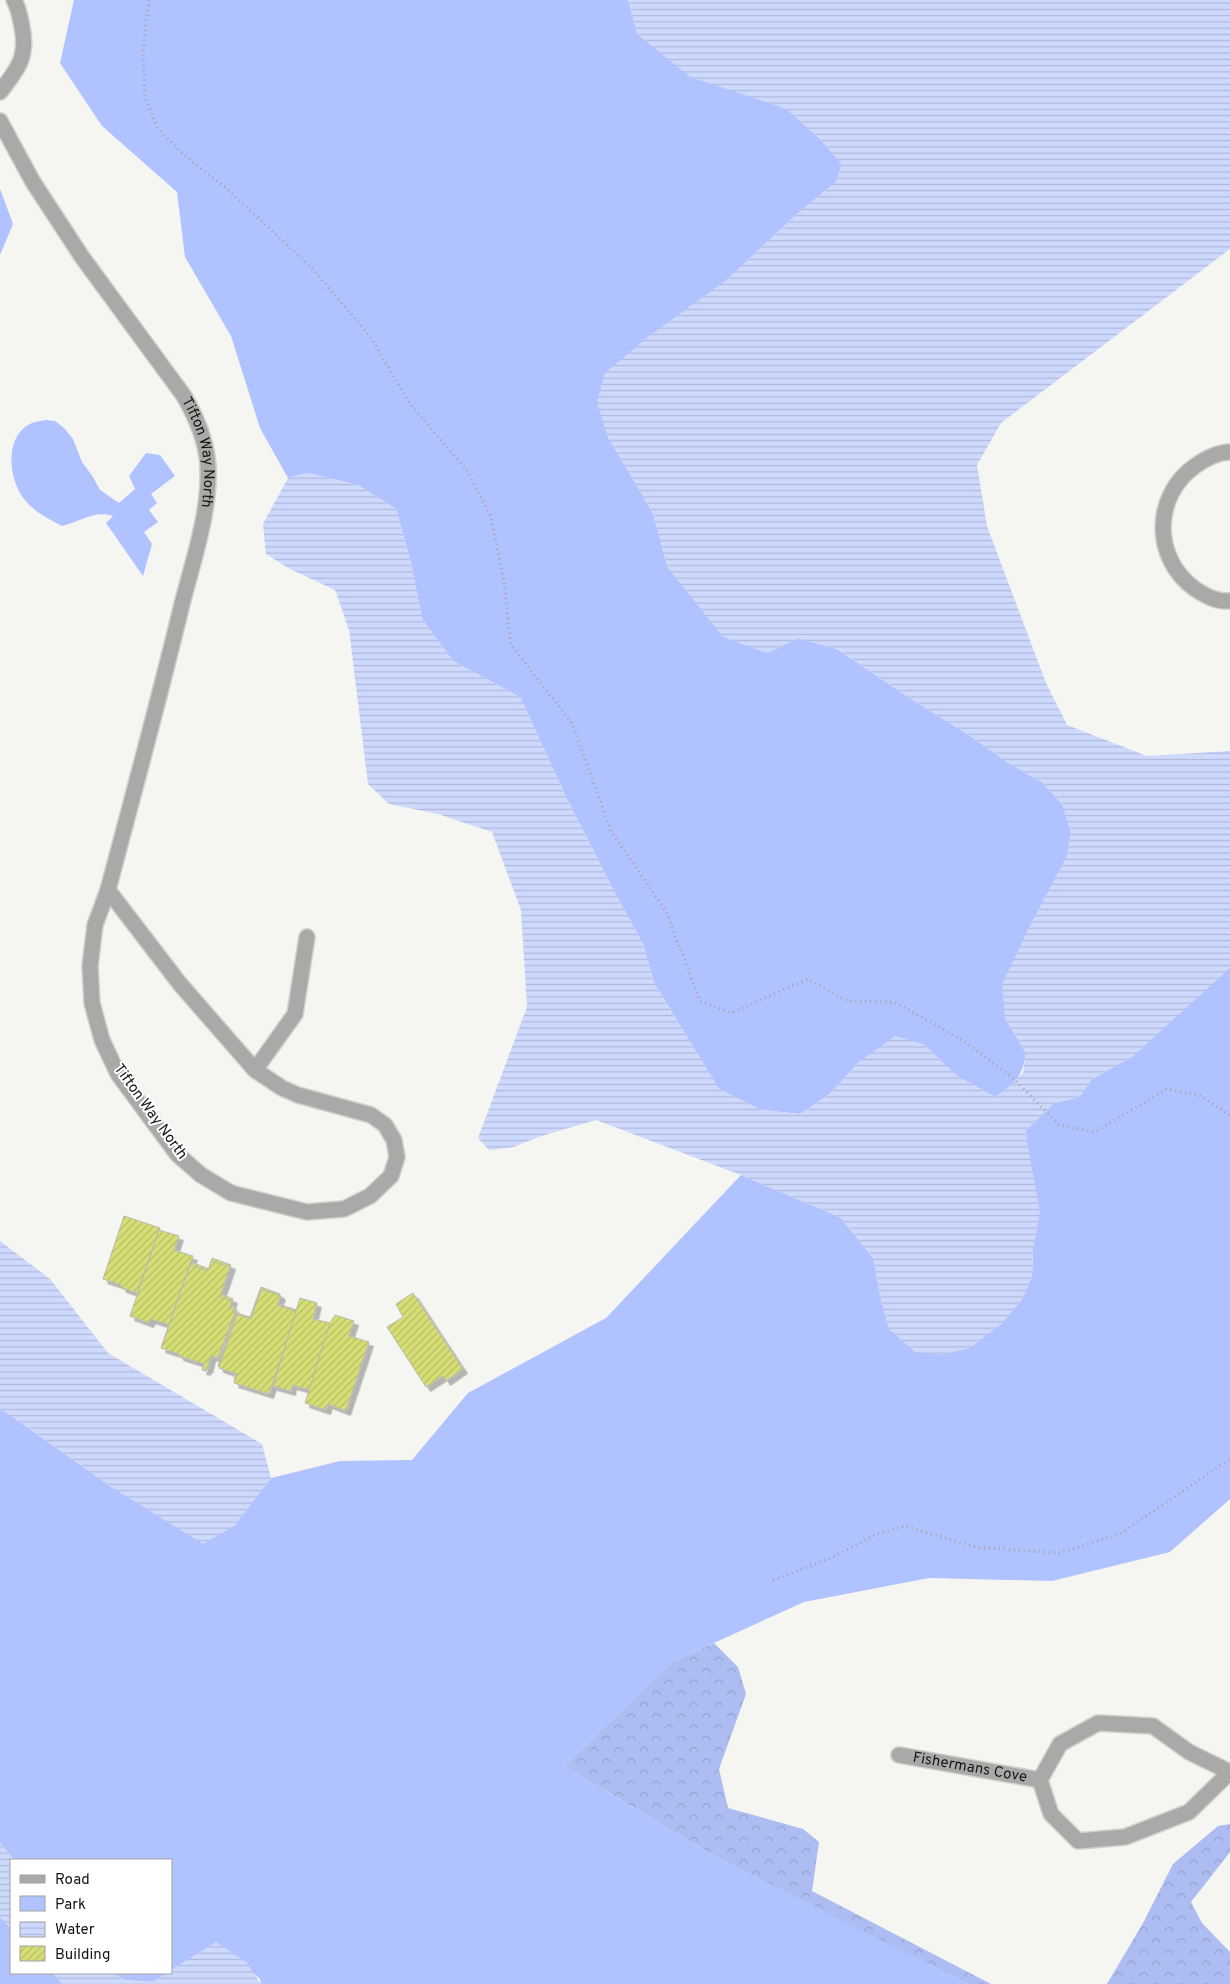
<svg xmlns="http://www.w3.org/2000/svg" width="1230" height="1984" font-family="Overpass,sans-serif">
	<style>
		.green { fill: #b0c2ff }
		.forest { fill: url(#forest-crowns) }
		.water { fill: url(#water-rules) }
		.building { fill: url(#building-hatch); stroke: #b8b9b4; filter: url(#shadow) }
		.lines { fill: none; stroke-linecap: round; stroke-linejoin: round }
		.minor-casing { stroke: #d1d1cd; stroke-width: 18 }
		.path { stroke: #a5a5a1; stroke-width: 3; stroke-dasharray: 1 4; stroke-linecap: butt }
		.minor { stroke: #a9aaa8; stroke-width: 15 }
		.labels { text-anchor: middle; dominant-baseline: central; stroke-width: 4; stroke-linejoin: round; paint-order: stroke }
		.street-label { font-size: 15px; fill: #151513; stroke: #fff }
	</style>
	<defs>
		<pattern id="forest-crowns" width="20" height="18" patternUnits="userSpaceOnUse" patternTransform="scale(1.25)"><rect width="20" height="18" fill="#adbdf1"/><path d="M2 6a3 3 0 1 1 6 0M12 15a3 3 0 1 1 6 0" fill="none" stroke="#94a2ce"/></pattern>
		<pattern id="water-rules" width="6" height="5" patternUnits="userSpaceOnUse" patternTransform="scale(1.25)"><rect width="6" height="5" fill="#ced9fe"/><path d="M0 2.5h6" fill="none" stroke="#b0b9d9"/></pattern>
		<pattern id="building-hatch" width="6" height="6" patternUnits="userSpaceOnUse" patternTransform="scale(1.25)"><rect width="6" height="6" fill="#d6de75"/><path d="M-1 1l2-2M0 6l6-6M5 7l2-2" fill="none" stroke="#b7be64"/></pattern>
		<filter id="shadow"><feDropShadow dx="4.5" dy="4.5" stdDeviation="0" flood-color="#0004"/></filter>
	</defs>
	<rect width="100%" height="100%" fill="#f5f5f1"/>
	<g class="green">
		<path d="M74,0H628L638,35L742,93L787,109L820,139L842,164L836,182L796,215L729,278L607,435L653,513L668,568L767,653L798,638L837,649L916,702L972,737L1007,762L1042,782L1063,805L1071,833L1067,857L1028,930L1005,1018L1026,1053C1022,1077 1016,1084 995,1097L957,1076L923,1044L859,1062L830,1094L800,1114L761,1110L719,1089L654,983L643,944L616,895L567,799L520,697L453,661L422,619L411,563L396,509L358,485L307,473L288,478L260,428L231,336L185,257L177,192L102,126L60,63Z"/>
		<polygon points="0,189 13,224 0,255"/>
		<path d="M46,420L55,421L64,428L73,439L82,462L93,477L100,490L119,503L135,489L129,476L146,453L160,455L175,476L151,494L157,503L149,510L158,522L144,532L152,544L143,576L106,523L113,516C95,510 80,522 62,526C47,518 32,511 22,496C9,477 5,439 28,425C33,422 40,421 46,420Z"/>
		<polygon points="1228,968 1230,968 1230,1499 1170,1552 1052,1581 929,1578 804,1602 672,1662 564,1766 715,1856 968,1984 261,1984 260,1979 216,1943 171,1970 171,1860 14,1860 0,1843 0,1408 113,1488 234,1526 271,1478 340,1461 412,1460 468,1393 606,1318 741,1175 840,1217 874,1259 880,1295 889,1329 1000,1325 1022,1299 1032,1276 1033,1250 1030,1161 1025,1131 1054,1103 1079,1097 1092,1079 1133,1056"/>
		<polygon points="0,1917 11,1928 11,1973 53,1973 62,1984 0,1984"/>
		<polygon points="113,1973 167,1973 153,1982 125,1980"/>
	</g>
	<g class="forest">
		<polygon points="714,1643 738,1667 746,1694 719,1769 728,1808 803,1829 819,1842 812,1891 991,1984 968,1984 874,1937 715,1856 564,1766 672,1662"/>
		<polygon points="1230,1824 1230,1852 1191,1902 1202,1923 1230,1952 1230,1984 1107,1984 1143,1923 1173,1864 1218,1826"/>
	</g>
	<g class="water">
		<polygon points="628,0 1230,0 1230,249 1001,423 977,465 987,526 1046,683 1067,725 1147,756 1230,751 1230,968 1133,1056 1092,1079 1079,1097 1054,1103 1025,1131 1040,1212 1033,1250 1032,1276 1022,1299 1000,1325 970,1348 941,1355 915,1352 889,1329 880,1295 874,1259 840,1217 741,1175 596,1120 538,1137 514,1147 489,1150 478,1138 527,1007 521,910 492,832 438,814 389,804 368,784 349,630 335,590 290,569 266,554 263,524 288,478 307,473 358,485 396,509 411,563 422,619 453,661 520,697 567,799 616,895 643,944 654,983 719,1089 761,1110 800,1114 830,1094 859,1062 895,1036 923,1044 957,1076 995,1097 1006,1090 1023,1073 1026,1053 1005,1018 1002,984 1028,930 1067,857 1071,833 1063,805 1042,782 1007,762 972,737 916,702 837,649 798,638 767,653 723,637 668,568 653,513 607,435 597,402 605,373 648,337 729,278 796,215 836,182 842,164 820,139 787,109 690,77 638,35"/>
		<polygon points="0,1241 50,1279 108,1353 262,1444 271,1478 234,1526 203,1544 113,1488 0,1408"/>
		<polygon points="0,1843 14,1860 11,1860 11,1928 0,1917"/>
		<polygon points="216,1942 246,1962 261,1984 62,1984 53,1973 113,1973 125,1980 153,1982 167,1973 171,1973 171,1970"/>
	</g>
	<g class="building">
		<polygon points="124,1216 160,1228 137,1293 122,1288 121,1285 103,1279"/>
		<polygon points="159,1230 179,1236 174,1250 193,1256 169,1325 151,1319 149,1323 130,1316"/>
		<polygon points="212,1258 231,1265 221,1294 233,1299 231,1304 236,1311 219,1356 212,1354 208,1369 204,1367 205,1362 180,1354 180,1351 162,1345 191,1262 209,1269"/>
		<polygon points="211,1261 230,1267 220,1297 232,1301 230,1306 235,1313 218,1358 211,1356 206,1371 202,1370 204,1364 179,1356 179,1354 161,1348 190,1265 208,1271"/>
		<polygon points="261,1287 280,1294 277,1304 297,1310 269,1393 234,1381 236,1372 218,1366 236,1313 250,1317"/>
		<polygon points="261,1289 281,1296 277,1305 297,1312 269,1394 234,1383 237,1374 219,1368 237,1314 251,1319"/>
		<polygon points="413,1293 463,1369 446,1381 443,1376 426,1387 387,1327 403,1317 396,1304"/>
		<polygon points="300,1298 317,1303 313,1319 330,1323 310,1390 292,1385 291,1391 273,1386"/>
		<polygon points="335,1315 354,1321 349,1336 369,1342 346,1411 328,1404 326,1410 305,1403 330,1323"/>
	</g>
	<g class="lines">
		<defs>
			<g id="minor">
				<path d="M0,92C18,69 28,57 22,27C20,17 19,9 14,0"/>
				<path id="s1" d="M0,121L33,182L82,257L184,396C196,417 207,442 208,467C210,512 193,561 182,604C159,700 133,795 108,890"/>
				<path d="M1230,452C1218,452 1205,459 1195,466C1153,496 1152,558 1195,589C1206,596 1216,602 1230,601"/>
				<polygon points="108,890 180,984 255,1070 282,1088 298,1095 371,1115 385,1125 394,1140 397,1157 391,1176 370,1196 344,1209 307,1212 231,1193 201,1175 177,1154 118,1074 102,1040 92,1003 90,966 95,925"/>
				<polyline points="255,1070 295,1014 307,937"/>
				<path id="s2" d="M899,1755L1040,1780"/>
				<polyline points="1230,1772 1189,1752 1153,1726 1098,1723 1060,1744 1040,1780 1051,1814 1078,1841 1125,1837 1189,1812 1230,1772"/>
			</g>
		</defs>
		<use href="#minor" class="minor-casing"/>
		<g class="path">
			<polyline points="149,0 143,50 145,97 158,129 184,155 226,188 311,267 370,336 410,404 466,469 491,517 504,582 511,645 572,723 611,831 666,911 700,1001 731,1013 808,979 847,1001 894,1002 964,1041 1012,1077 1059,1125 1095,1132 1167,1089 1199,1095 1230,1115"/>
			<polyline points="773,1580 831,1558 877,1534 905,1526 976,1547 1059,1553 1120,1534 1230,1459"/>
		</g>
		<use href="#minor" class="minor"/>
	</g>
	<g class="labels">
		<g class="street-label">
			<text stroke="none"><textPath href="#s1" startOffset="391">Tifton Way North</textPath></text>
			<text transform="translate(150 1112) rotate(54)">Tifton Way North</text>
			<text stroke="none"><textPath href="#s2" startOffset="72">Fishermans Cove</textPath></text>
		</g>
	</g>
	<rect x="10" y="1859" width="162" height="115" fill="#ffffff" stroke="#a1a1a1"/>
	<rect x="20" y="1875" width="25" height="8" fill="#a9aaa8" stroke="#a1a1a1"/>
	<text x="55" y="1884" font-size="15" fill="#151513">Road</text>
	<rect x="20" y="1896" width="25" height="15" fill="#b0c2ff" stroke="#a1a1a1"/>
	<text x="55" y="1909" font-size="15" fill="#151513">Park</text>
	<rect x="20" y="1922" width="25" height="15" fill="url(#water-rules)" stroke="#a1a1a1"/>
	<text x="55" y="1934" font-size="15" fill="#151513">Water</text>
	<rect x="20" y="1946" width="25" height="15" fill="url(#building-hatch)" stroke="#a1a1a1"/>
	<text x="55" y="1959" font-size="15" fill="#151513">Building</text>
</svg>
